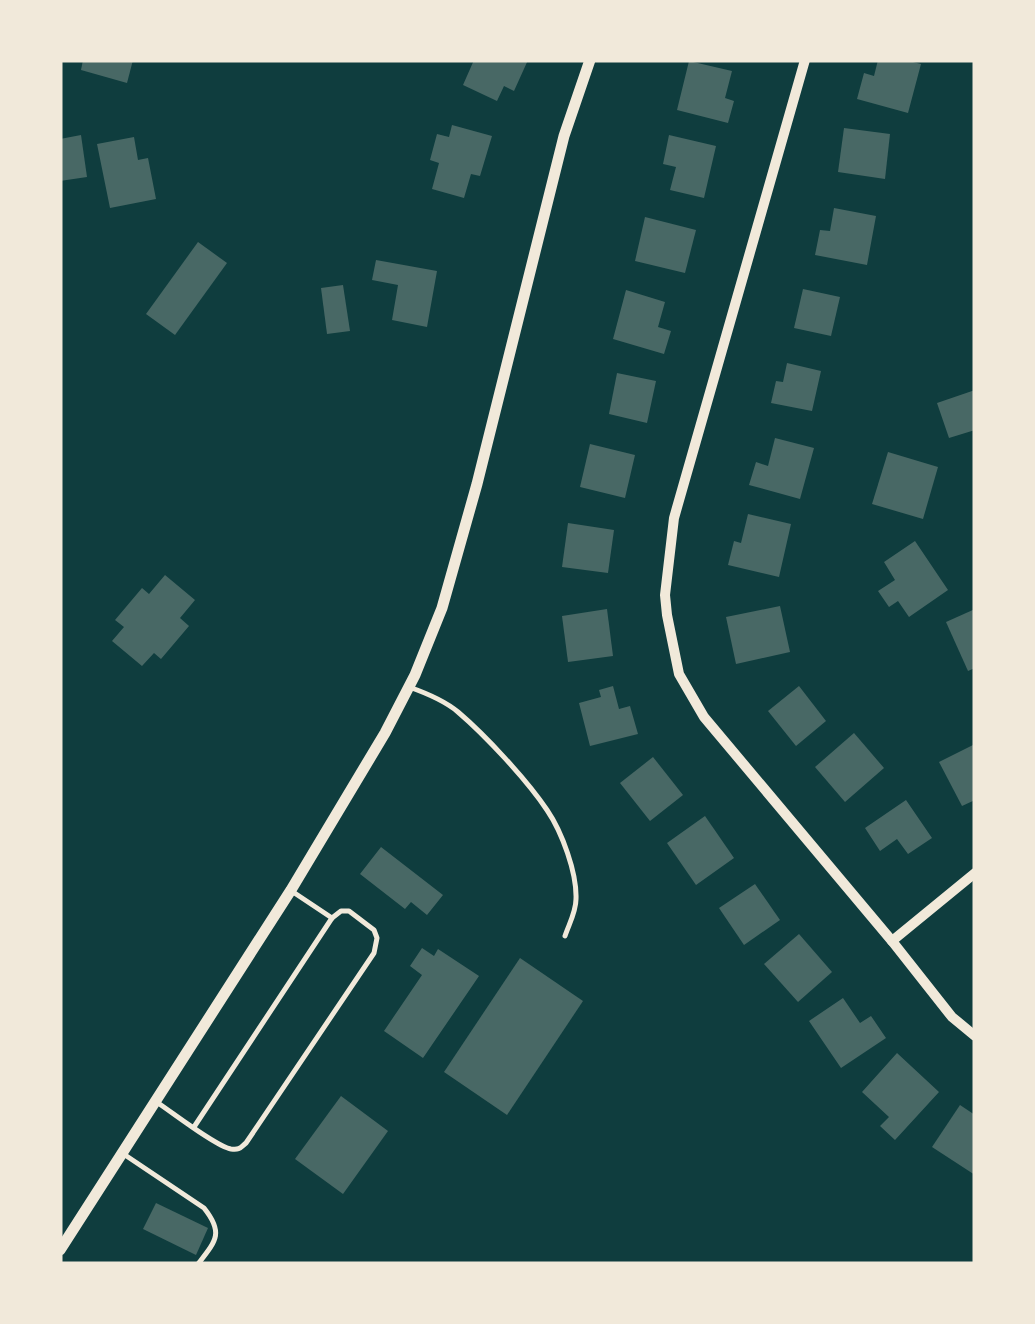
<svg xmlns="http://www.w3.org/2000/svg" width="1035" height="1324" font-family="'Varela Round',sans-serif">
	<style>
		.building { fill: #486865 }
		.lines { fill: none; stroke-linecap: round; stroke-linejoin: round }
		.service { stroke: #f1e9da; stroke-width: 5 }
		.minor { stroke: #f1e9da; stroke-width: 10 }
		.tertiary { stroke: #f1e9da; stroke-width: 11 }
	</style>
	<rect width="100%" height="100%" fill="#0f3d3e"/>
	<g class="building">
		<polygon points="83,60 133,60 127,83 81,70"/>
		<polygon points="474,60 528,60 514,91 504,86 497,101 463,85"/>
		<polygon points="878,60 905,60 921,64 908,113 857,99 864,73 874,76"/>
		<polygon points="689,61 732,71 725,98 734,101 728,123 677,110"/>
		<polygon points="452,125 492,136 480,176 471,174 464,198 432,189 439,163 430,160 437,134 449,137"/>
		<polygon points="844,128 890,134 885,179 838,172"/>
		<polygon points="81,135 87,177 60,181 60,139"/>
		<polygon points="669,135 716,146 704,198 670,190 676,167 663,164"/>
		<polygon points="134,137 138,160 148,158 156,199 110,208 97,144"/>
		<polygon points="834,208 876,216 867,265 815,255 820,230 830,231"/>
		<polygon points="645,217 696,230 685,273 635,261"/>
		<polygon points="198,242 227,263 175,335 146,314"/>
		<polygon points="376,260 437,271 427,327 392,320 398,285 372,280"/>
		<polygon points="343,285 350,331 327,334 321,288"/>
		<polygon points="803,289 840,297 831,336 794,328"/>
		<polygon points="626,290 665,302 658,327 671,331 664,354 613,339"/>
		<polygon points="787,363 821,371 812,411 771,403 776,381 783,382"/>
		<polygon points="617,373 656,381 647,423 609,414"/>
		<polygon points="975,390 975,430 949,438 937,403"/>
		<polygon points="775,438 814,448 800,499 749,485 756,462 768,466"/>
		<polygon points="590,444 635,455 625,498 580,487"/>
		<polygon points="888,452 938,467 923,519 872,504"/>
		<polygon points="748,514 791,524 779,577 728,565 734,541 741,543"/>
		<polygon points="568,523 614,530 608,573 562,567"/>
		<polygon points="915,541 948,590 909,617 898,601 889,607 878,591 895,580 884,562"/>
		<polygon points="165,575 195,600 180,618 189,626 161,659 154,653 142,666 112,641 124,627 115,620 142,588 149,594"/>
		<polygon points="780,606 790,652 736,664 726,617"/>
		<polygon points="607,609 613,656 568,662 562,616"/>
		<polygon points="975,609 975,668 968,671 946,622"/>
		<polygon points="613,686 619,709 630,706 638,734 590,746 579,703 601,697 599,690"/>
		<polygon points="799,686 826,721 796,746 768,711"/>
		<polygon points="854,733 884,768 845,802 815,767"/>
		<polygon points="975,744 975,800 962,806 939,762"/>
		<polygon points="653,757 683,795 650,821 620,783"/>
		<polygon points="906,800 932,838 908,854 897,839 880,851 865,828"/>
		<polygon points="705,816 734,858 696,885 667,843"/>
		<polygon points="381,847 443,895 427,915 411,902 405,909 360,874"/>
		<polygon points="755,884 780,920 744,945 719,908"/>
		<polygon points="799,934 832,972 798,1002 764,964"/>
		<polygon points="422,948 434,956 438,949 479,976 423,1058 384,1031 422,975 410,966"/>
		<polygon points="520,958 583,1001 507,1115 444,1072"/>
		<polygon points="843,998 860,1023 871,1016 886,1038 841,1068 809,1021"/>
		<polygon points="897,1053 939,1092 895,1140 880,1126 889,1117 862,1092"/>
		<polygon points="341,1096 388,1131 343,1194 295,1159"/>
		<polygon points="960,1105 975,1115 975,1175 932,1147"/>
		<polygon points="156,1203 208,1228 196,1255 143,1229"/>
	</g>
	<g class="lines">
		<g class="service">
			<path d="M409,687C426,693 444,700 458,712C485,735 527,780 547,810C562,832 577,873 576,899C576,912 569,924 565,936"/>
			<polyline points="293,892 332,918"/>
			<path d="M158,1103C173,1113 217,1147 231,1149C240,1150 240,1148 246,1143L374,953L377,938L374,930L349,911H341L332,918L194,1127"/>
			<path d="M125,1155L204,1208C224,1233 216,1241 198,1264"/>
		</g>
		<g class="minor">
			<polyline points="805,60 674,518 665,595 667,615 679,674 704,717 892,941 952,1017 975,1036"/>
			<polyline points="892,941 975,873"/>
		</g>
		<polyline class="tertiary" points="60,1250 291,890 385,733 415,675 442,608 477,484 564,136 590,60"/>
	</g>
	<rect width="1035" height="1324" fill="none" stroke="#f1e9da" stroke-width="125"/>
</svg>
